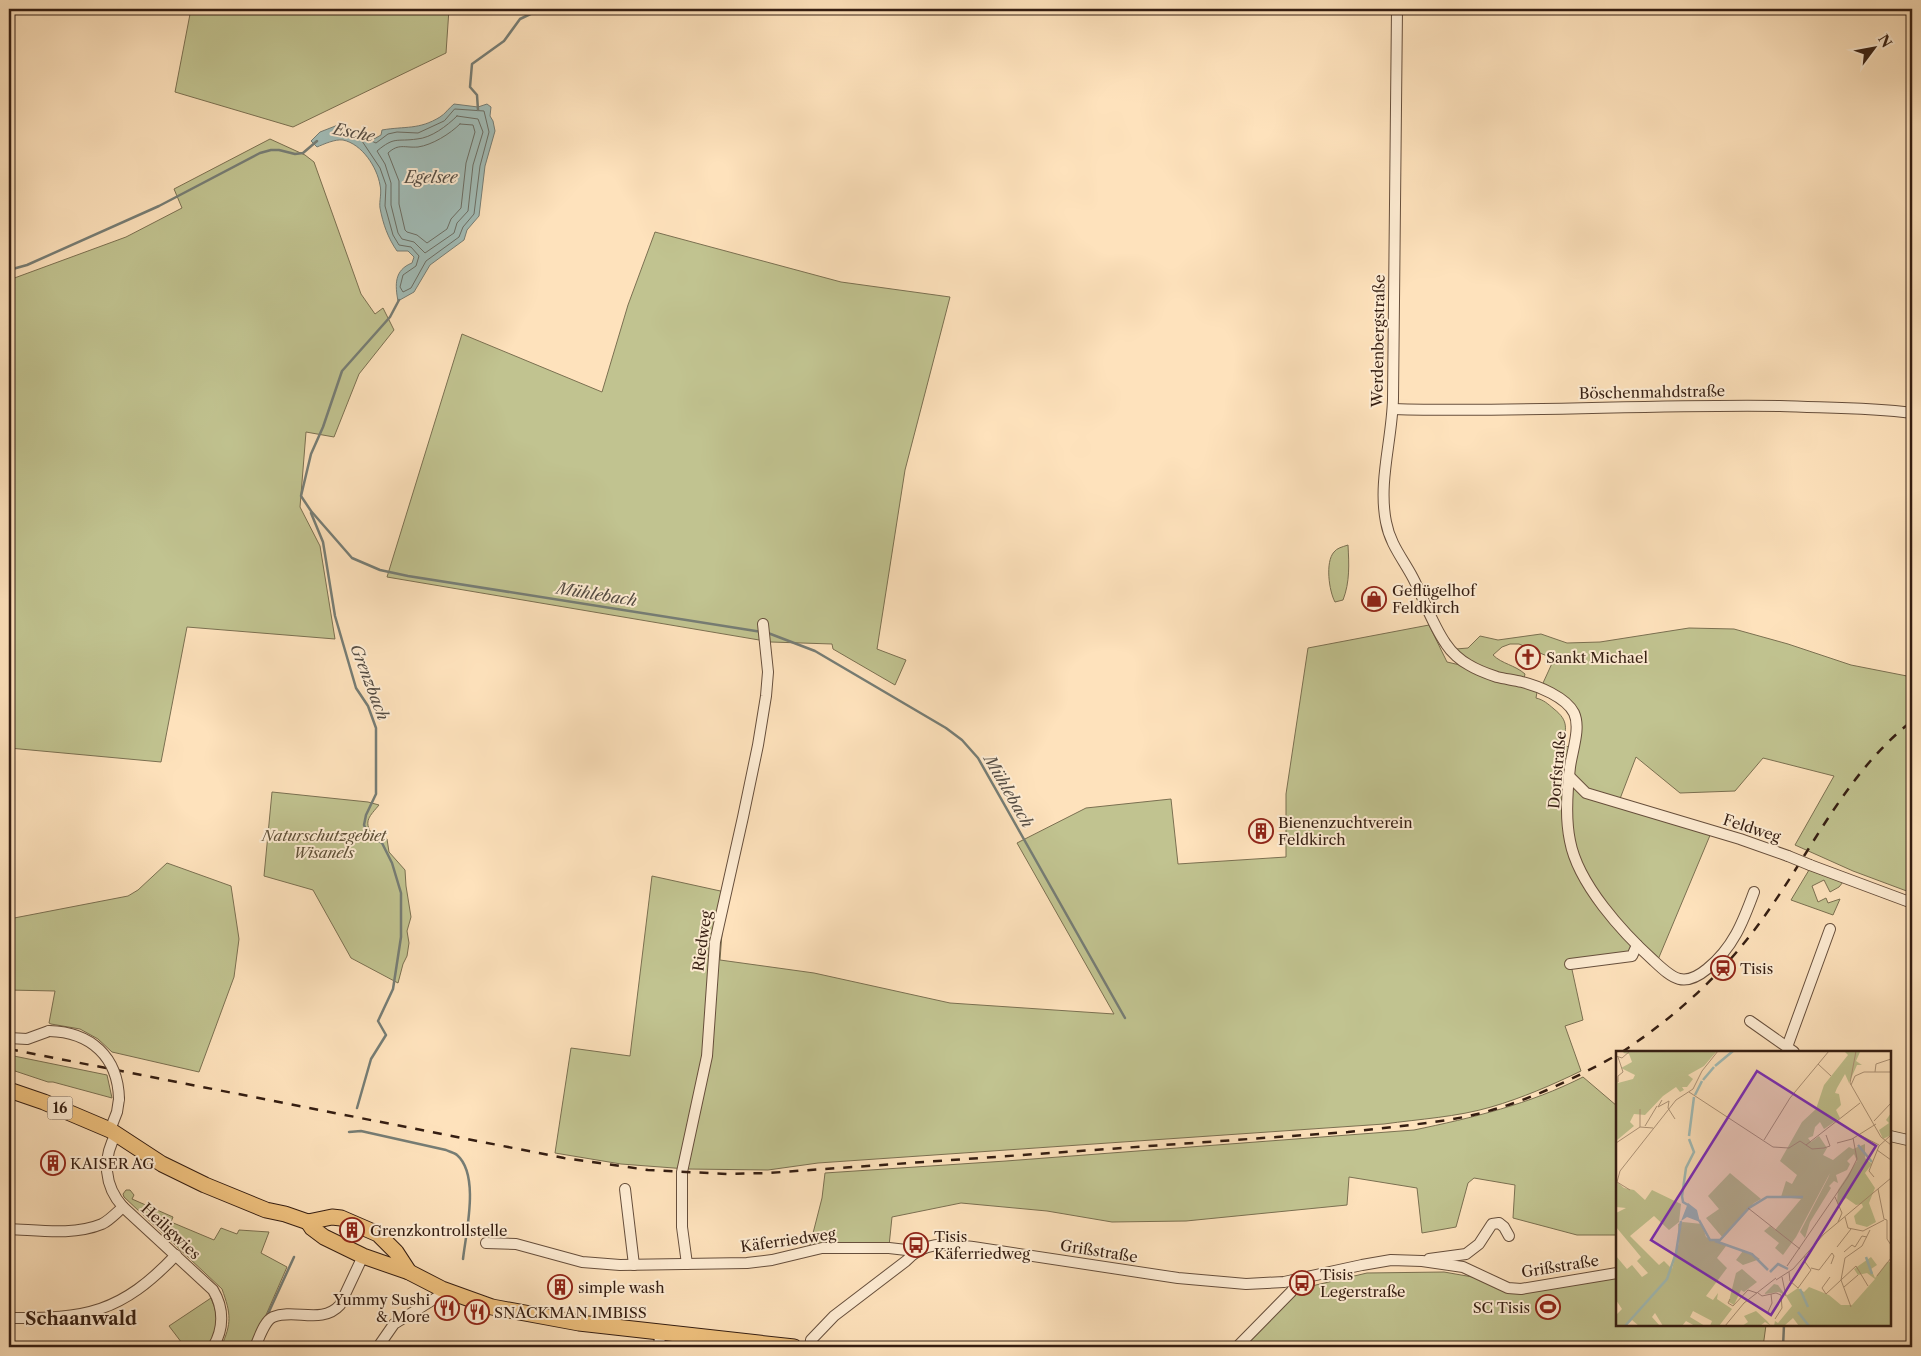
<svg xmlns="http://www.w3.org/2000/svg" width="1921" height="1356" font-family="'Libre Caslon Text',serif">
	<style>
		.green { fill: #c1c390; stroke: #7b7051; fill-rule: evenodd }
		.water { fill: #a1bcb7; stroke: #767d75 }
		.lines { fill: none; stroke-linecap: round; stroke-linejoin: round }
		.shore { stroke: #6b6d64; stroke-width: 1 }
		.stream { stroke: #767d75; stroke-width: 2.5 }
		.minor-casing { stroke: #674f3c; stroke-width: 12 }
		.primary-casing { stroke: #351e12; stroke-width: 17 }
		.minor { stroke: #feecd3; stroke-width: 10 }
		.primary { stroke: #efc17e; stroke-width: 15 }
		.rail { stroke: #351e12; stroke-width: 2.5; stroke-dasharray: 9 9; stroke-linecap: butt }
		.minor-bridge-casing { stroke: #674f3c; stroke-width: 12; stroke-linecap: butt }
		.minor-bridge { stroke: #feecd3; stroke-width: 10 }
		.labels { text-anchor: middle; dominant-baseline: central; stroke-width: 4; stroke-linejoin: round; paint-order: stroke }
		.shield { fill: #feecd3; stroke: #715c4c; stroke-width: 1 }
		.shield-label { font-size: 14px; font-weight: bold; fill: #351e12 }
		.street-label { font-size: 15px; fill: #351e12; stroke: #feecd3 }
		.poi-label { font-size: 15px; fill: #351e12; stroke: #feecd3; text-anchor: start }
		.park-label { font-size: 15px; font-style: italic; fill: #5f5038; stroke: #feecd3 }
		.water-label { font-size: 16px; font-style: italic; fill: #554d44; stroke: #feecd3 }
		.quarter-label { font-size: 18px; font-weight: bold; fill: #351e12; stroke: #feecd3 }
		.inset-river { fill: none; stroke: #a1bcb7; stroke-width: 2.5 }
		.inset-road { fill: none; stroke: #ae9478; stroke-width: 1 }
		.view { fill: #7b2cbf; fill-opacity: 0.15; stroke: #7b2cbf; stroke-width: 2.5 }
		.inset-edge { fill: none; stroke: #351e12; stroke-width: 2.5 }
	</style>
	<rect width="100%" height="100%" fill="#fee2bc"/>
	<filter id="stains"><feTurbulence type="fractalNoise" baseFrequency=".004" numOctaves="4"/><feColorMatrix values="0 0 0 0 .2 0 0 0 0 .09 0 0 0 0 .02 0 0 0 .5 -.17"/></filter>
	<radialGradient id="worn" r=".72"><stop offset=".6" stop-color="#630" stop-opacity="0"/><stop offset="1" stop-color="#630" stop-opacity=".3"/></radialGradient>
	<g class="green">
		<polygon points="191,9 449,9 446,53 293,127 175,92"/>
		<polygon points="270,139 305,155 314,162 361,294 375,314 383,308 394,330 359,374 334,437 306,432 300,507 320,546 335,639 187,627 161,762 9,748 9,280 126,237 182,208 174,189"/>
		<polygon points="655,232 841,282 950,297 905,470 877,649 906,660 895,685 833,649 832,644 771,642 387,577 462,334 602,392 628,305"/>
		<path d="M1348,545C1349,564 1350,582 1343,600L1335,602C1329,591 1325,562 1334,552C1337,548 1342,547 1348,545Z"/>
		<path d="M1429,625L1447,662L1460,665L1456,649L1468,648L1480,636L1498,640L1541,634L1567,643L1600,642L1689,628L1734,629L1788,644L1851,665L1912,677V893L1853,871L1795,845L1834,776L1763,758L1735,791L1680,793L1636,757L1618,804L1711,833L1657,962L1638,945L1632,956L1571,965L1583,1020L1565,1026L1581,1071C1552,1085 1522,1098 1491,1107C1457,1117 1420,1119 1384,1124L818,1163L768,1170L687,1169L621,1164L555,1153L571,1048L630,1056L652,876L725,892L720,960L814,973L950,1003L1114,1014L1017,843L1086,808L1171,799L1178,864L1286,857V794L1308,648ZM1510,644H1519L1554,659L1543,683L1561,698L1578,723L1569,747L1563,745C1566,728 1569,721 1554,709C1548,704 1544,700 1536,698L1537,692L1523,682L1525,674C1515,665 1502,664 1493,655L1502,647Z"/>
		<path d="M272,792L368,802L379,805C370,816 363,821 372,834L387,839L389,852L405,870L406,886L411,917L407,931L409,943L407,956L403,964L398,983L351,958L313,890L264,876Z"/>
		<polygon points="167,863 231,886 239,939 234,977 199,1072 112,1052 98,1039 80,1029 51,1024 49,1023 55,991 9,990 9,919 128,896 138,890"/>
		<polygon points="1809,870 1843,882 1839,887 1830,892 1824,880 1812,886 1818,902 1826,898 1828,903 1840,899 1833,915 1791,900"/>
		<polygon points="9,1055 107,1075 112,1098 53,1082 48,1082 9,1069"/>
		<path d="M1583,1077L1617,1106V1235H1577L1513,1218L1515,1185L1474,1178L1468,1183L1456,1227L1422,1233L1417,1188L1349,1177L1347,1205L1186,1221L1112,1222L1047,1211L961,1203L892,1217L889,1246L810,1245L822,1198L825,1173L1006,1161L1414,1130C1472,1118 1530,1104 1583,1077Z"/>
		<path d="M126,1190H130L134,1195L132,1199L173,1217L171,1222L214,1240L221,1228L237,1234L239,1230L269,1232L261,1253L287,1267L252,1347H221C232,1323 231,1314 222,1289L124,1197L123,1194Z"/>
		<polygon points="1444,1272 1484,1279 1507,1288 1617,1273 1617,1325 1766,1325 1763,1347 1245,1347 1265,1323 1299,1289 1367,1273"/>
		<path d="M211,1298C220,1319 217,1327 209,1347H185L169,1326Z"/>
	</g>
	<path class="water" d="M454,104L478,107L487,104L491,107L490,116L493,121L495,131L485,166L479,216L467,230L464,240L430,265L414,292L398,301C395,285 394,270 412,263L414,257L408,251H397C388,238 383,224 380,208C379,201 382,193 380,185C377,167 362,144 343,140C335,139 324,144 317,147L311,141L320,132L338,125L342,133L352,136L370,134L374,139L381,135L382,130C405,126 419,130 440,117C445,114 449,108 454,104Z"/>
	<g class="lines">
		<g class="shore">
			<polygon points="455,109 484,111 489,132 480,166 474,214 463,227 459,237 426,261 411,288 403,292 400,287 403,275 416,266 419,256 411,247 399,245 393,235 385,206 386,185 380,168 362,141 367,139 376,143 388,134 397,132 418,133 444,121"/>
			<path d="M457,116L478,119L483,132L473,165L468,211L457,223L454,233L425,253L414,242L402,239L398,233L391,205V183L385,164L377,151C395,136 396,142 417,139C431,138 447,126 457,116Z"/>
			<path d="M460,124L473,125L475,132L466,163L461,208L451,219L447,229L427,243L417,235L407,232L405,230L399,204V181L388,153C399,143 404,148 418,147C432,145 450,134 460,124Z"/>
		</g>
		<g class="stream">
			<polyline points="478,110 477,95 470,87 472,64 504,41 520,19 541,9"/>
			<polyline points="9,270 27,265 159,206 260,153 271,150 279,150 295,154 303,153 317,141"/>
			<polyline points="399,300 390,317 342,371 323,427 311,454 301,496 311,511 352,558 380,570 408,576 762,632"/>
			<polyline points="311,513 323,542 335,616 356,688 368,706 376,728 376,794 366,815 364,825 369,836 382,843 392,863 401,893 401,937 393,989 378,1021 386,1035 371,1059 357,1108"/>
			<polyline points="768,633 815,651 946,728 962,740 978,758 1125,1018"/>
			<path d="M349,1132L361,1131L446,1150C450,1152 455,1153 457,1155C480,1175 466,1232 463,1259"/>
			<polyline points="267,1316 294,1257"/>
			<polyline points="1783,1347 1784,1325"/>
		</g>
		<defs>
			<g id="minor">
				<path d="M1397,9C1396,139 1394,269 1393,399C1392,440 1378,482 1386,522C1390,544 1403,559 1413,578C1424,599 1432,624 1446,644C1451,652 1461,661 1469,665C1477,670 1488,674 1497,677C1505,679 1514,680 1522,682C1538,686 1566,697 1574,713C1581,728 1572,751 1570,767C1567,792 1565,817 1570,841C1578,884 1623,933 1654,961C1673,979 1684,988 1707,969C1733,948 1743,922 1754,892"/>
				<path d="M1393,409C1522,413 1651,404 1780,406C1824,408 1868,407 1912,413"/>
				<polyline points="1569,776 1586,793 1740,839 1788,856"/>
				<polyline points="1810,865 1912,903"/>
				<polyline points="1570,964 1632,956 1637,945"/>
				<polyline points="1750,1021 1794,1052"/>
				<polyline points="9,1038 27,1039 49,1031"/>
				<polyline points="1787,1047 1830,929"/>
				<polyline points="110,1130 117,1112 119,1099"/>
				<path d="M116,1134C102,1159 104,1186 123,1207L213,1290C224,1308 224,1329 213,1347"/>
				<polyline points="1890,1136 1912,1141"/>
				<polyline points="625,1189 634,1265"/>
				<path d="M9,1229C38,1230 73,1236 102,1224C110,1220 116,1213 123,1207"/>
				<polyline points="486,1243 516,1244 582,1262 620,1265 747,1263 772,1260 822,1248 889,1248 915,1251"/>
				<polyline points="1429,1259 1466,1254 1479,1244 1492,1224 1499,1223 1504,1227 1509,1236"/>
				<polyline points="687,1264 682,1227 682,1172 707,1056 715,942 743,817 758,745 766,696 768,672 763,624"/>
				<path d="M9,1318C86,1319 121,1313 176,1255"/>
				<path d="M255,1347C259,1339 264,1321 273,1317C294,1308 322,1325 340,1305L363,1256"/>
				<polyline points="378,1347 394,1324 439,1296 442,1289"/>
				<polyline points="657,1347 659,1344 661,1331"/>
				<path d="M810,1347L811,1340L834,1316L906,1261C925,1240 947,1244 973,1247L1178,1278L1246,1284L1284,1282L1362,1265L1391,1260L1422,1261L1463,1267L1508,1288L1521,1289L1617,1273"/>
				<polyline points="1237,1347 1291,1292 1300,1279"/>
			</g>
			<g id="primary">
				<polyline points="9,1090 44,1102 110,1130 162,1164 205,1185 266,1210 285,1214 308,1222"/>
				<polyline points="308,1222 312,1228 324,1237 363,1256 409,1272 442,1289 492,1307 579,1323 794,1347"/>
				<polyline points="308,1222 332,1217 341,1218 378,1234 396,1252 409,1272"/>
			</g>
		</defs>
		<use href="#minor" class="minor-casing"/>
		<use href="#primary" class="primary-casing"/>
		<use href="#minor" class="minor"/>
		<use href="#primary" class="primary"/>
		<g class="rail">
			<path d="M9,1049L564,1158L648,1170L727,1174L768,1173L1348,1132C1389,1127 1430,1124 1469,1116C1522,1104 1570,1081 1617,1055"/>
			<path d="M1622,1052C1678,1015 1727,970 1766,914C1813,848 1847,772 1912,721"/>
		</g>
		<defs>
			<g id="minor-bridge">
				<polyline points="1788,856 1810,865"/>
				<path d="M49,1031C91,1032 118,1057 119,1099"/>
			</g>
		</defs>
		<use href="#minor-bridge" class="minor-bridge-casing"/>
		<use href="#minor-bridge" class="minor-bridge"/>
	</g>
	<defs>
		<symbol id="shop-ring" viewBox="-11 -11 22 22"><circle r="9.5" fill="#feecd3" stroke="#8f2418" stroke-width="1.5"/><path d="M-5-2.5h2.3a2.7 3.5 0 0 1 5.4 0H5L5.5 6h-11ZM-1.5-2.5h3a1.5 2.3 0 0 0-3 0Z" fill="#8f2418"/></symbol>
		<symbol id="church-ring" viewBox="-11 -11 22 22"><circle r="9.5" fill="#feecd3" stroke="#8f2418" stroke-width="1.5"/><path d="M-1.2-6h2.4v3.5h3.3v2.4h-3.3V6h-2.4V-.1h-3.3v-2.4h3.3Z" fill="#8f2418"/></symbol>
		<symbol id="building-ring" viewBox="-11 -11 22 22"><circle r="9.5" fill="#feecd3" stroke="#8f2418" stroke-width="1.5"/><path d="M-4-6H4V6H1V3H-1V6H-4ZM-2.5-4.3h1.7v1.8h-1.7ZM.8-4.3h1.7v1.8H.8ZM-2.5-1h1.7V.8h-1.7ZM.8-1h1.7V.8H.8Z" fill="#8f2418"/></symbol>
		<symbol id="station-ring" viewBox="-11 -11 22 22"><circle r="9.5" fill="#feecd3" stroke="#8f2418" stroke-width="1.5"/><path d="M-3-6H3Q5-6 5-4V2Q5 4 3 4L4.5 6H3L1.5 4h-3L-3 6H-4.5L-3 4Q-5 4-5 2V-4Q-5-6-3-6ZM-3.5-4v3h7v-3ZM-3.5 1v1.5H-2V1ZM2 1v1.5H3.5V1Z" fill="#8f2418"/></symbol>
		<symbol id="bus-ring" viewBox="-11 -11 22 22"><circle r="9.5" fill="#feecd3" stroke="#8f2418" stroke-width="1.5"/><path d="M-5-6H5V4H4V6H2V4H-2V6H-4V4H-5ZM-3.5-4V0h7V-4ZM-3.5 1.2v1.5H-2V1.2ZM2 1.2v1.5H3.5V1.2Z" fill="#8f2418"/></symbol>
		<symbol id="stadium-ring" viewBox="-11 -11 22 22"><circle r="9.5" fill="#feecd3" stroke="#8f2418" stroke-width="1.5"/><path d="M0-5a6.5 5 0 1 0 0 10a6.5 5 0 1 0 0-10ZM-3.5-1.8h7v3.6h-7Z" fill="#8f2418"/></symbol>
		<symbol id="restaurant-ring" viewBox="-11 -11 22 22"><circle r="9.5" fill="#feecd3" stroke="#8f2418" stroke-width="1.5"/><path d="M-5-6h1v4h1v-4h1v4h1v-4h1v5L-1.5 .5V6h-2V.5L-5-1ZM5-6V6H3V1.5H1.5Q1.5-4 5-6Z" fill="#8f2418"/></symbol>
	</defs>
	<g fill-rule="evenodd">
		<use href="#shop-ring" x="1360" y="585" width="28" height="28"/>
		<use href="#church-ring" x="1514" y="643" width="28" height="28"/>
		<use href="#building-ring" x="1247" y="817" width="28" height="28"/>
		<use href="#station-ring" x="1709" y="954" width="28" height="28"/>
		<use href="#building-ring" x="39" y="1149" width="28" height="28"/>
		<use href="#building-ring" x="338" y="1216" width="28" height="28"/>
		<use href="#bus-ring" x="902" y="1231" width="28" height="28"/>
		<use href="#bus-ring" x="1288" y="1269" width="28" height="28"/>
		<use href="#building-ring" x="546" y="1273" width="28" height="28"/>
		<use href="#stadium-ring" x="1534" y="1293" width="28" height="28"/>
		<use href="#restaurant-ring" x="433" y="1294" width="28" height="28"/>
		<use href="#restaurant-ring" x="463" y="1298" width="28" height="28"/>
	</g>
	<g class="labels">
		<rect class="shield" x="47.5" y="1096.5" width="25" height="23" rx="4"/>
		<g class="shield-label">
			<text x="60" y="1108">16</text>
		</g>
		<g class="street-label">
			<text transform="translate(1378 341) rotate(-89)">Werdenbergstraße</text>
			<text transform="translate(1652 392) rotate(-1)">Böschenmahdstraße</text>
			<text transform="translate(1557 770) rotate(-85)">Dorfstraße</text>
			<text transform="translate(1752 828) rotate(18)">Feldweg</text>
			<text transform="translate(702 941) rotate(-82)">Riedweg</text>
			<text transform="translate(171 1231) rotate(43)">Heiligwies</text>
			<text transform="translate(788 1240) rotate(-8)">Käferriedweg</text>
			<text transform="translate(1099 1251) rotate(9)">Grißstraße</text>
			<text transform="translate(1560 1266) rotate(-9)">Grißstraße</text>
		</g>
		<g class="poi-label">
			<text x="1392" y="590">Geflügelhof<tspan x="1392" dy="17">Feldkirch</tspan></text>
			<text x="1546" y="657">Sankt Michael</text>
			<text x="1278" y="822">Bienenzuchtverein<tspan x="1278" dy="17">Feldkirch</tspan></text>
			<text x="1740" y="968">Tisis</text>
			<text x="70" y="1163">KAISER AG</text>
			<text x="370" y="1230">Grenzkontrollstelle</text>
			<text x="934" y="1236">Tisis<tspan x="934" dy="17">Käferriedweg</tspan></text>
			<text x="1320" y="1274">Tisis<tspan x="1320" dy="17">Legerstraße</tspan></text>
			<text x="578" y="1287">simple wash</text>
			<text x="430" y="1299" text-anchor="end">Yummy Sushi<tspan x="430" dy="17">&amp; More</tspan></text>
			<text x="1530" y="1307" text-anchor="end">SC Tisis</text>
			<text x="494" y="1312">SNACKMAN IMBISS</text>
		</g>
		<g class="park-label">
			<text x="324" y="835">Naturschutzgebiet<tspan x="324" dy="17">Wisanels</tspan></text>
		</g>
		<g class="water-label">
			<text transform="translate(354 132) rotate(11)">Esche</text>
			<text x="431" y="177">Egelsee</text>
			<text transform="translate(597 594) rotate(9)">Mühlebach</text>
			<text transform="translate(370 682) rotate(69)">Grenzbach</text>
			<text transform="translate(1009 791) rotate(60)">Mühlebach</text>
		</g>
		<g class="quarter-label">
			<text x="81" y="1319">Schaanwald</text>
		</g>
	</g>
	<g transform="translate(1616 1051)">
		<rect width="275" height="275" fill="#fee2bc"/>
		<path d="M9,0H101L88,15L72,24L77,28L71,36H66L68,39L64,41L60,36L47,45L29,64L18,63L14,71L18,75L0,90V19L2,32L17,28L19,24L5,17L16,11L13,3L7,2ZM228,0H252L244,1L240,10L246,14H241L233,32L229,23L221,37L219,42L223,43L225,54L220,59L224,67L208,78L204,71L199,76L197,85L192,87L195,91L203,85L211,97L207,104L217,109L233,96L237,98L249,93V107L256,113L249,122L259,137L253,152L260,171L251,176L240,173L238,165L247,156L246,153L240,154L230,147L222,154L221,151L222,139L241,110L238,103L231,110L234,113L231,119L220,124L222,132L218,130L213,135L215,137L194,171L189,187L184,181L212,127L214,122L180,186L167,204L159,197L163,192L148,180L154,175L159,179L185,148L165,146L170,130L176,133L181,124L164,110L186,71L200,58L208,34L232,4ZM275,62V84L267,88L263,79L273,72L270,69ZM114,122L145,148L138,152L107,187L90,167L103,158L92,145ZM0,130L8,137L18,139L29,149L36,139L65,153L63,171L53,179L38,165L14,185L43,214L48,210L56,218L63,191L62,173L67,171L86,173L90,186L110,195L101,207L111,217L90,245L97,249L102,242L101,248L116,258L103,275H94L96,270L77,260L74,266L89,275H79L70,270L66,275H47L39,262L36,266L44,275H23L16,269L9,275H0V264L6,258L0,249V205L11,218L16,214L26,226L32,222L21,210L25,206L0,176V162L10,157L0,156ZM127,200L135,202L144,208L127,214L120,209ZM255,206L261,214L255,218L259,227L271,211H275V275H183L177,267L168,275H158L159,270L162,272L176,255L170,245L163,241L148,243L158,233L162,234L170,245L182,237L188,241L193,236L213,244L225,254H236L259,228L251,222L242,224L238,218ZM126,218L141,231L128,241L125,239L118,254L113,251L114,246L120,222ZM140,260L151,270L155,275L149,271L144,275H126L132,271L128,265Z" fill="#c1c390"/>
		<path d="M72,152L81,159L84,171L71,166L65,170Z" fill="#a1bcb7"/>
		<path class="inset-river" d="M99,15L117,0M87,29L98,16M79,44L86,30M73,85L78,46M242,94L256,111M72,154L67,151L66,145L70,117L78,101L73,88M83,169L94,189H104L133,157L151,146H187M99,190L136,203L152,219M250,206L256,223M154,221L162,213L172,218M184,238L192,256M182,261L193,275M9,275L51,228L60,202L65,170"/>
		<path class="inset-road" d="M240,0L234,32L265,86L275,94M0,5L6,7L14,0M2,6L7,21L2,25V31M202,13L215,25M259,21L260,13L275,8M235,34L239,25L248,21H275M73,41L157,96L173,97L184,90L196,98L208,97L214,95L210,84M46,49L42,56L53,50L52,57L59,68M258,70L275,52M29,75L41,55M24,76V58M242,83L263,94M148,89L174,47L213,0M0,92L24,76L37,77M221,92L236,88L260,73M190,94L244,52M261,99L275,109M258,126L253,120L263,95L275,84M262,138L268,168L271,169V188L275,194M14,139L1,131L4,120L60,49L77,38L86,20L102,0M219,146L226,162L222,171M132,157L184,198M229,166L232,177L247,180L268,169M221,196L235,178M228,201L236,194L239,196L246,185L251,186M171,215L232,126L241,108L237,87M195,217L203,219L216,202L218,205L215,213M173,221L174,230L182,237L195,219L189,211V205M261,225L275,207M166,226L170,245M214,226L206,237L210,243L225,229L229,207L246,195L254,179M160,229L177,218L208,183L275,127M225,229L240,215L252,235M225,229L235,256M228,236L242,224M142,242L146,245L160,242L165,244L166,257L159,268M114,248L112,252L117,255L132,239L141,242M152,261L156,252L155,243M109,275L128,252L160,227"/>
		<path class="view" d="M141,20L260,95L155,264L35,189Z"/>
		<rect width="275" height="275" class="inset-edge"/>
	</g>
	<rect width="1921" height="1356" fill="none" stroke="#fee2bc" stroke-width="30"/>
	<rect x="10" y="10" width="1901" height="1336" fill="none" stroke="#351e12" stroke-width="2.5"/>
	<rect x="15" y="15" width="1891" height="1326" fill="none" stroke="#351e12"/>
	<g transform="translate(1874 48) rotate(58)" stroke="#feecd3" stroke-width="4" paint-order="stroke">
	<path d="M0-4L9 19L0 12L-9 19Z" fill="#351e12"/>
	<text y="-8" font-size="14" font-weight="bold" text-anchor="middle" fill="#351e12">N</text>
	</g>
	<rect width="100%" height="100%" filter="url(#stains)"/>
	<rect width="100%" height="100%" fill="url(#worn)"/>
</svg>
